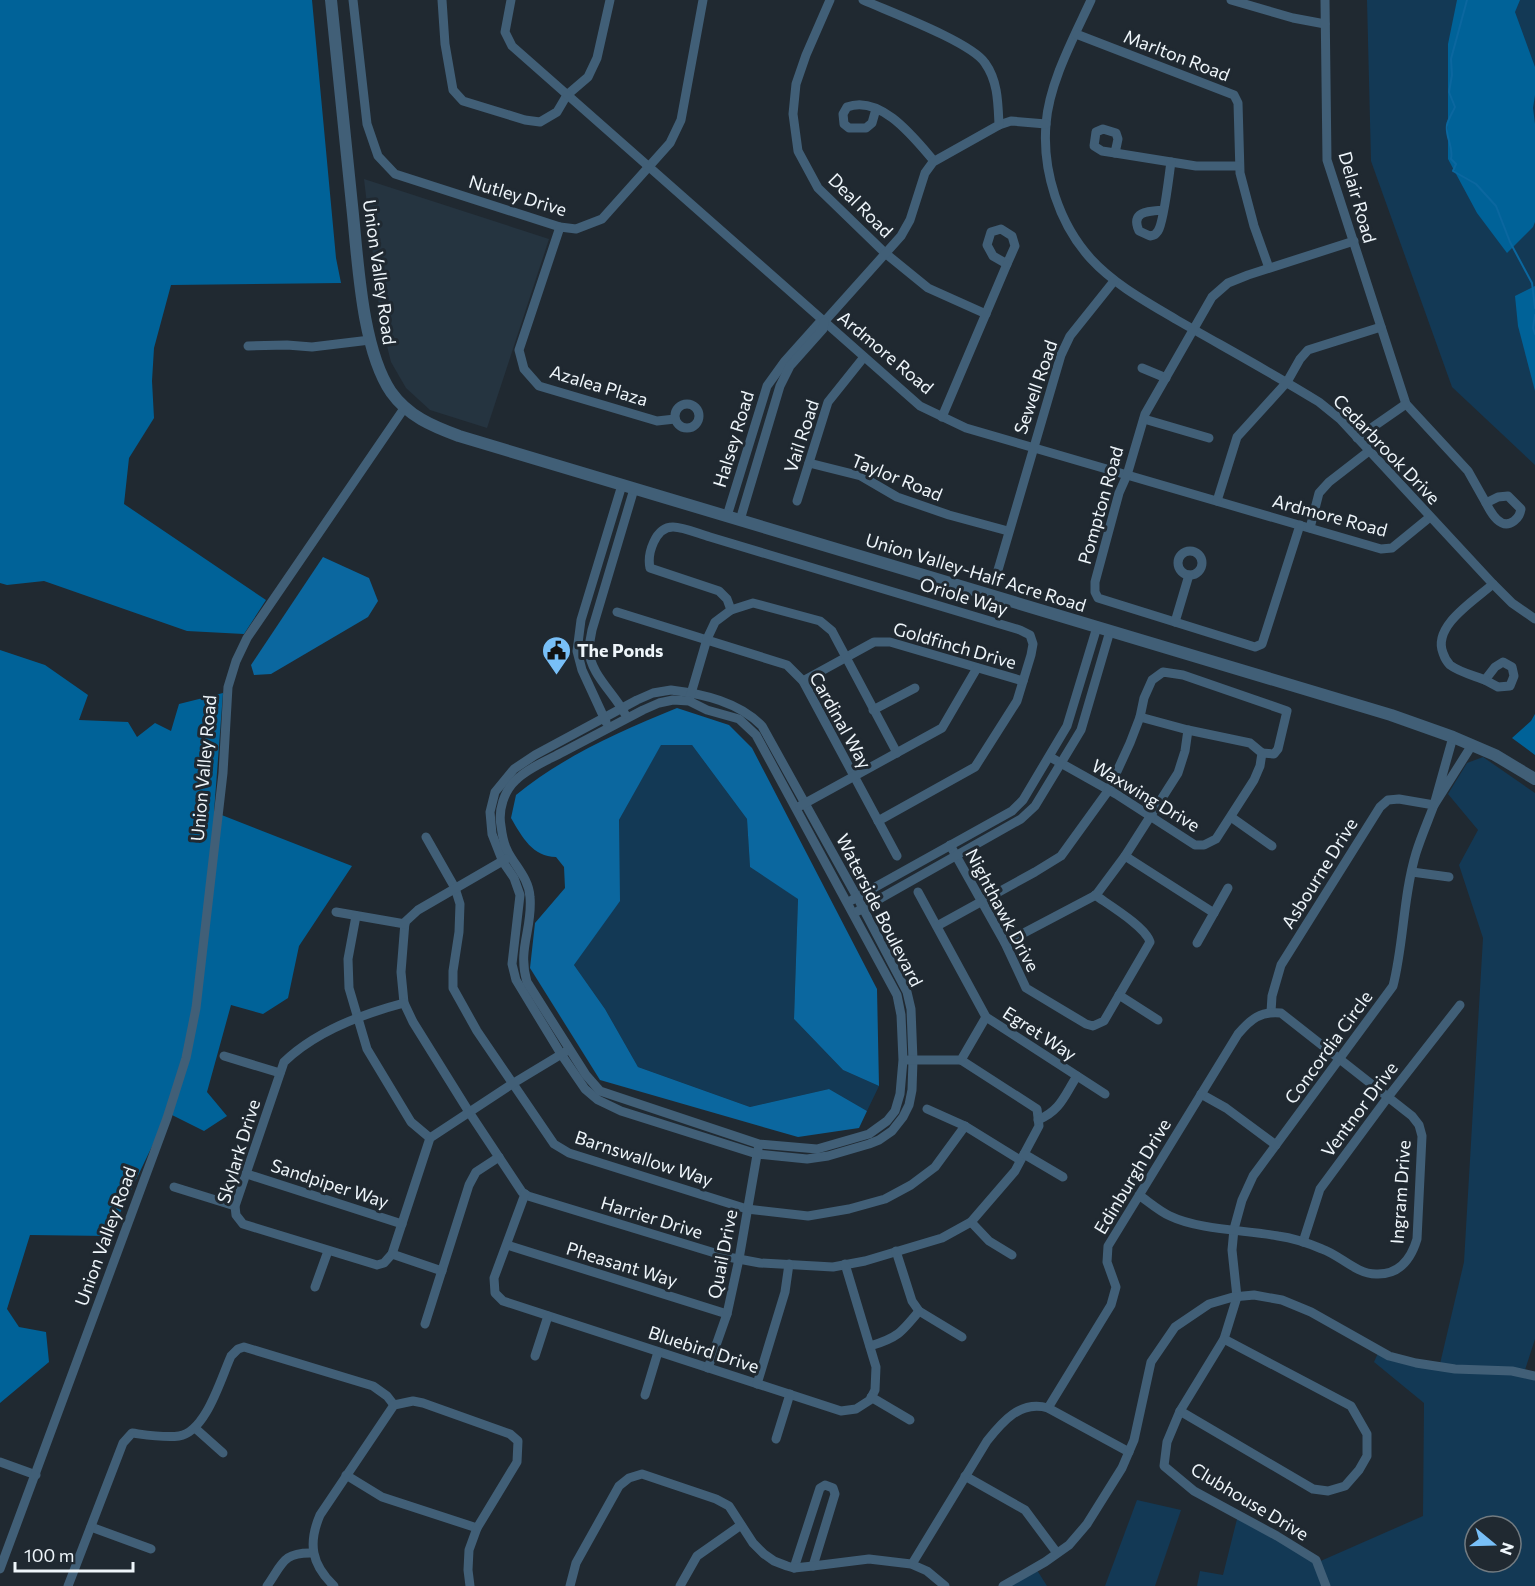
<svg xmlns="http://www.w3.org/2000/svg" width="1535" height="1586" font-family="Commissioner,sans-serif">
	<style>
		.built { fill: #253440 }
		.green { fill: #133955; fill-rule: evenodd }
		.forest { fill: #006298 }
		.water { fill: #0b679f }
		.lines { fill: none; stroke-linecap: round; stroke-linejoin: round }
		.stream { stroke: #0b679f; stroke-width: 2 }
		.minor { stroke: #415f77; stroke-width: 9 }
		.tertiary { stroke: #415f77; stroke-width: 12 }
		.labels { text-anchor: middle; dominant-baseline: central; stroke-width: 6; stroke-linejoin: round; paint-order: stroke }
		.street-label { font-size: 18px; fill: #eef5fa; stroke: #202931 }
		.poi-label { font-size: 18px; font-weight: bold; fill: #eef5fa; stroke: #202931; text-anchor: start }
	</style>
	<rect width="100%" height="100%" fill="#202931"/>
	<polygon class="built" points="364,179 549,239 487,428 430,410 406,388 391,362 381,322"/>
	<g class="green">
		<polygon points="1367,0 1535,0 1535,465 1452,387 1371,161"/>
		<polygon points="661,744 692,745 747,819 750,867 798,898 794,1019 843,1070 879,1086 867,1111 829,1089 750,1107 638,1067 605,1009 574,965 619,901 619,820"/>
		<path d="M1483,757L1535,793V1339L1524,1373L1535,1377V1586H1197L1200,1571L1223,1575L1238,1515L1316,1563L1423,1516L1424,1403L1374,1362L1378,1353L1439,1368L1464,1262L1483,938L1459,865L1478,830L1448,794L1467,763ZM1475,1526H1511V1562H1475Z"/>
		<polygon points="1137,1500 1181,1510 1155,1586 1105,1586"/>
		<polygon points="1035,1567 1047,1586 1002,1586"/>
	</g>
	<g class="forest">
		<polygon points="0,0 312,0 336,258 341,283 171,285 154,348 152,381 154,418 129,458 124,504 266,600 244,634 187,631 44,581 7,585 0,583"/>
		<polygon points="1457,0 1520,0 1515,12 1535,67 1535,95 1533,108 1535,124 1535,222 1533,227 1507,253 1477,213 1448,159 1448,44"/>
		<polygon points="1535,286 1535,391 1518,326 1515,296"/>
		<polygon points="0,650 45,665 88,695 79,720 128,722 137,737 155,723 171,731 179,704 223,693 214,812 352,866 299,946 288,998 263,1014 231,1005 207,1092 227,1116 204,1131 168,1113 109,1236 30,1235 7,1309 19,1327 46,1332 49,1362 0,1403"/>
		<polygon points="1535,714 1535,755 1512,738 1531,721"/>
	</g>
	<g class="water">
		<polygon points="323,557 369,578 378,601 368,617 271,674 254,675 251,665"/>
		<path d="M677,708L729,725L752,748L877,989L879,1086L843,1070L794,1019L798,899L750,867L747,819L692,745H661L619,820L620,901L574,965L605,1009L638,1067L750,1107L829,1089L867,1111L859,1128L798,1137L600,1080L530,968L535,923L565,888L564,867L556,857C533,857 522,837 511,818L516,795C564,756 620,731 677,708Z"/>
	</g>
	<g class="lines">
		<g class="stream">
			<path d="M1467,0L1451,59L1452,75L1449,92L1455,107C1453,112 1448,119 1447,125C1445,137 1454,147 1451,159L1456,164L1453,171L1476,184L1496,206L1510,242L1532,283L1535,308"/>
			<polyline points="1535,315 1533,328 1535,334"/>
		</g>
		<g class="minor">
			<polyline points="353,0 367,124 378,156 395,174 560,227 576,229 602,219 670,143 681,120 703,0"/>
			<polyline points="442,0 445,44 453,90 463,101 525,120 540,122 557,112 567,95 588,77 597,58 610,0"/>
			<polyline points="511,0 505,32 512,46 920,406 966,428 1381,549 1392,548 1430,517"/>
			<polyline points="830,0 806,55 796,84 793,114 798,151 818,188 885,253 928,288 986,314"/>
			<path d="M1091,0C1074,37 1049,83 1046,124C1042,171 1059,224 1091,259C1115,285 1147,302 1177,320C1224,347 1272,373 1319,402L1340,419L1493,584L1512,603L1535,619"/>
			<polyline points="1231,0 1293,18 1325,24"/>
			<polyline points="1325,0 1327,160 1406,404 1468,471 1486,503"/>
			<polyline points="1076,34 1234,95 1238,103 1240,173 1254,226 1269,268"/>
			<path d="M876,109L872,123L866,128H849L844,124L843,114L847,107C881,94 915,139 934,161"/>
			<polyline points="999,125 1011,121 1046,124"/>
			<polygon points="1103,129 1116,133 1118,139 1115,153 1102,151 1094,146 1096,132"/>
			<polyline points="1115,153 1196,166 1239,166"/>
			<path d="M1163,210C1149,211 1130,211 1139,231L1150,236C1155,235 1155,235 1158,231C1164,222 1169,175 1171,162"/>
			<polyline points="560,227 519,350 524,369 539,386 657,421 675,419"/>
			<polygon points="1001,229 1012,236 1015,246 1007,264 993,256 987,245 991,232"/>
			<polyline points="248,346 287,345 312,347 370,340"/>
			<polyline points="1142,368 1166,378"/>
			<circle cx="687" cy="416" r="12"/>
			<polyline points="942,417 1007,264"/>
			<polyline points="1144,419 1209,438"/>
			<polyline points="1357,438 1406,404"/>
			<polyline points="809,463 861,476 897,497 949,515 1008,531"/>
			<path d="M1508,496L1521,509C1520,514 1519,517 1514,521C1501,531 1491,513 1486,503L1498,497Z"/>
			<polyline points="797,501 828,402 864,357"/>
			<polyline points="1217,501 1237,437 1287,382 1300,359 1308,350 1381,327"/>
			<path d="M727,516L767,386L785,361L819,323L824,322L901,236L910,220L925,173L933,162L999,125C998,103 998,81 985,63C971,42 890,12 863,0"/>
			<polyline points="740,520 780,386 790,366 823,329 824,322"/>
			<polyline points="1300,525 1262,644 1255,647 1098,598 1095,592 1095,582 1119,493 1127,475 1145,414 1212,297 1228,283 1248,275 1354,241"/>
			<polyline points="1310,528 1319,493 1329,482 1369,451"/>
			<circle cx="1190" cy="563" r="12"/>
			<polyline points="998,570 1061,355 1070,336 1114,281"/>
			<path d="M731,610L727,599L719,591L650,568C647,554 655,527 673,527C684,527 699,534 710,537L1020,630L1030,635L1033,644L1031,655L1017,701L975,767L878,821"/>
			<polyline points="617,612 787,665 803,681 897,856"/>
			<polyline points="1175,622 1189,575"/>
			<polygon points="1503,662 1512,667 1514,676 1510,686 1498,687 1485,680 1495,667"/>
			<path d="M1485,680C1475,676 1459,672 1450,665C1447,662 1444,656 1443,653C1432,626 1475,600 1493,584"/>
			<polyline points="803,681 874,642 890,642 1023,681"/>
			<path d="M671,690C703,694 739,702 762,726L857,897L907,992L911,1009L913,1060L912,1090L909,1105L903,1117L892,1131L879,1140L869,1144L828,1156L807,1159L757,1154L621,1111L598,1100L585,1089L561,1054L516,980L512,964L520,895L514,878L503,862L492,834L490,812L495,792L514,769L535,755L637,700L653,693Z"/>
			<polyline points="690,697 707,639 715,622 731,610 753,603 820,621 832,631 897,753"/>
			<path d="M673,700L689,701L707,710L739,719L756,735L897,995L901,1015L903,1060L900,1094L895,1111L887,1121L869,1134L817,1149L759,1144L600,1091L586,1075L527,982C517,949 533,928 530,897C529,879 516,867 508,852C504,845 502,834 501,826C498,810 504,791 516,780C528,768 548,760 563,752C590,738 616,724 643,710L659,703Z"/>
			<polyline points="873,710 915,688"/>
			<path d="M625,714C614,693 590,674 589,650C589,644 591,636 592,630L634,489"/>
			<polyline points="606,722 582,670 577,651 581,620 622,485"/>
			<polyline points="1453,737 1434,805 1472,745"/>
			<polyline points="1050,757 1116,794 1195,845 1204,845 1216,839 1254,780 1260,766 1262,753 1250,743 1188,730 1140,717"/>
			<polyline points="800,806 942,728 977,668"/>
			<polyline points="1231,817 1272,846"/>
			<polyline points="426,837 455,888 460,904 459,932 453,971 453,988 477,1031 554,1144 569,1153 747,1209 808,1216 849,1209 885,1199 911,1185 935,1167 965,1126"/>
			<path d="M950,845L1005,943L1026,988L1086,1024L1093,1026L1104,1021L1150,942C1146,927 1109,905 1095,895"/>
			<polyline points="1125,856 1214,913"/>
			<polyline points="506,859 418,910 405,922 401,972 404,1003 413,1022 469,1112 522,1192 528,1196 728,1257 760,1263 833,1267 865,1261 942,1238 971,1222 1015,1171 1039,1126 1037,1109 961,1060"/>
			<polyline points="1412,872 1449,877"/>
			<polyline points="918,892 986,1017 1105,1094"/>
			<polyline points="852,900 1012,811 1023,800 1067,726 1097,627"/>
			<polyline points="858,911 1021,819 1035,806 1081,730 1110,631"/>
			<polyline points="336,912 405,924"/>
			<polyline points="356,916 348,959 349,988 367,1049 411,1122 430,1138"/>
			<polyline points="937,926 1035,872 1061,856 1108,791 1130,743 1140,717 1144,698 1152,680 1163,672 1183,675 1287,711 1278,749 1274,754 1262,753"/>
			<polyline points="1005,943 1096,895 1125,856 1178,773 1185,751 1188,730"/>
			<polyline points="1197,943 1228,888"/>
			<polyline points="1119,995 1158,1020"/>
			<path d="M404,1003C362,1014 316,1031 284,1062L235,1206L236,1215L243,1224L377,1265L384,1263L392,1254L430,1138L512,1084L565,1052"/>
			<path d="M1271,1012L1272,996L1281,965L1380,807L1388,800L1399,799L1434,805C1428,821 1421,837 1416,853C1403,896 1404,943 1393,986L1253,1176L1242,1200L1234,1229L1232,1250L1237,1297L1224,1339L1180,1411L1167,1442L1164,1466L1194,1491L1277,1536L1316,1560L1326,1586"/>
			<polyline points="224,1056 280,1073"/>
			<polyline points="908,1060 961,1060 986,1017"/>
			<polyline points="1201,1094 1226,1108 1276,1145"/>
			<polyline points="927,1109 965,1126 1020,1160"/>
			<path d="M1038,1120C1061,1110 1064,1096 1077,1076"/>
			<polyline points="1024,1154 1063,1177"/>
			<polyline points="247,1174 402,1224"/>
			<polyline points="174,1187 235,1206"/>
			<polyline points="525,1194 494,1278 495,1293 503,1301 841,1411 856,1409 870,1400 875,1390 876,1367 845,1264"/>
			<polyline points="971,1222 989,1241 1012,1255"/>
			<polyline points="1303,1242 1320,1189 1388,1097 1460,1005"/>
			<polyline points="507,1245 727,1314"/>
			<polyline points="896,1251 912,1301 919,1311 962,1337"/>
			<polyline points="392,1254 442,1271"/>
			<polyline points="315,1287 328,1251"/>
			<polyline points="425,1324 469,1185 476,1172 499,1157"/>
			<path d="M870,1346C897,1338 901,1333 919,1311"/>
			<polyline points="535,1356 548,1316"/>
			<polyline points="708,1368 727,1314 739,1259 758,1149"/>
			<polyline points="757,1384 785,1292 789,1264"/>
			<polyline points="645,1395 658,1352"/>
			<polyline points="871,1397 910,1420"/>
			<path d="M1048,1408L1111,1305L1116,1287L1107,1262L1108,1246L1238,1034C1251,1019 1260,1011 1281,1013L1412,1116L1419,1125L1422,1136L1417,1239C1411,1259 1399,1275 1376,1274C1356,1274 1340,1255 1322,1249C1308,1243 1293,1238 1278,1236C1246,1230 1199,1230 1170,1216C1159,1211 1149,1202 1139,1195"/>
			<polyline points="1180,1411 1313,1489 1328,1491 1345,1486 1359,1470 1367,1456 1367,1434 1351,1406 1224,1339"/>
			<polyline points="195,1428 223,1453"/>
			<polyline points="776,1439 790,1394"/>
			<polyline points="0,1462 36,1475"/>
			<polyline points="346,1475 382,1497 477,1528"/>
			<polyline points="965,1476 1025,1510 1057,1553"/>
			<polyline points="91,1527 151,1549"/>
			<path d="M912,1564L987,1441C1002,1422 1020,1400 1048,1408L1129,1452"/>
			<polyline points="794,1568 820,1488 825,1485 833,1488 835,1494 813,1566"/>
			<polyline points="0,1569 167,1118 186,1058 196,1008 223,773 228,687 236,661 247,638 405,407"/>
			<path d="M68,1586L123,1443L132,1433C147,1435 164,1438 179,1436C206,1432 221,1378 231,1356L238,1349L244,1347L373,1386L387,1396L394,1405"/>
			<path d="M267,1586C283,1563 283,1552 313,1553"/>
			<path d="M334,1586C311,1564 308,1543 320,1515L394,1405L413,1401L423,1403L510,1434L518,1441L517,1462L477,1528L469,1550L468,1570L470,1586"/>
			<polyline points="570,1586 576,1563 619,1486 629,1478 642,1474 716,1499 729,1506 753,1543 764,1554 774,1561 787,1566 794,1568 813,1566 869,1559 911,1564 927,1571 945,1586"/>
			<polyline points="680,1586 697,1556 741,1525"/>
			<polyline points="1003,1586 1045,1562 1069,1545 1087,1524 1122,1468 1134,1440 1151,1362 1175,1327 1209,1304 1233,1297 1254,1295 1282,1300 1311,1312 1389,1356 1416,1363 1455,1369 1512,1371 1535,1376"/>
		</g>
		<path class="tertiary" d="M331,0C338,68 345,137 352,205C358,259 361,347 391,392C408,416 432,426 459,436L1391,715L1453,737L1495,755L1535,779"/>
	</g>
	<defs>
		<symbol id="civic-pin" viewBox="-11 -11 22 30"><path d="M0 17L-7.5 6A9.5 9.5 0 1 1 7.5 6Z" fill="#78bff7" stroke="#202931"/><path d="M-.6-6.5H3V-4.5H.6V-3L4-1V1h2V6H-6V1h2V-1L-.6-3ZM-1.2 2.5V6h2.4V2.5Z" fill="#111"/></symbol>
	</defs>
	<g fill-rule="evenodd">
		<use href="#civic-pin" x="540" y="634" width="33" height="45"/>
	</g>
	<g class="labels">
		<g class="street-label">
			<text transform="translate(1177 55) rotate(21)">Marlton Road</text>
			<text transform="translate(518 195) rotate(17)">Nutley Drive</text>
			<text transform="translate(1358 197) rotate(74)">Delair Road</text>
			<text transform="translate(861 205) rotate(45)">Deal Road</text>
			<text transform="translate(380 272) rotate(82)">Union Valley Road</text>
			<text transform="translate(886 352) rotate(40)">Ardmore Road</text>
			<text transform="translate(599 385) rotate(17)">Azalea Plaza</text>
			<text transform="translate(1035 387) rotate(-71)">Sewell Road</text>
			<text transform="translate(801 436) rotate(-72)">Vail Road</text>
			<text transform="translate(733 439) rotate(-73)">Halsey Road</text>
			<text transform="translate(1387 449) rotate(46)">Cedarbrook Drive</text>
			<text transform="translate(897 477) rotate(22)">Taylor Road</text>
			<text transform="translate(1100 505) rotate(-74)">Pompton Road</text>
			<text transform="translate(1330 515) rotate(15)">Ardmore Road</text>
			<text transform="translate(976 572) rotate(17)">Union Valley-Half Acre Road</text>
			<text transform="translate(964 596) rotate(17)">Oriole Way</text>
			<text transform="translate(955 645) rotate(16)">Goldfinch Drive</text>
			<text transform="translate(841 720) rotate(61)">Cardinal Way</text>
			<text transform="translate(203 768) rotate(-85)">Union Valley Road</text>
			<text transform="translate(1146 795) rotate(31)">Waxwing Drive</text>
			<text transform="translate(1319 873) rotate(-58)">Asbourne Drive</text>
			<text transform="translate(880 910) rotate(63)">Waterside Boulevard</text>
			<text transform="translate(1003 910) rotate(62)">Nighthawk Drive</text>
			<text transform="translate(1040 1033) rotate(33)">Egret Way</text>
			<text transform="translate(1328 1047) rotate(-54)">Concordia Circle</text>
			<text transform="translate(1359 1109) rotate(-53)">Ventnor Drive</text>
			<text transform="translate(238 1151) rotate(-73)">Skylark Drive</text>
			<text transform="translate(644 1158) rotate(18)">Barnswallow Way</text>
			<text transform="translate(1132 1176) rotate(-59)">Edinburgh Drive</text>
			<text transform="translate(330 1183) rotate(18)">Sandpiper Way</text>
			<text transform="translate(1400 1192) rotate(-86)">Ingram Drive</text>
			<text transform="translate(652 1217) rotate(17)">Harrier Drive</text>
			<text transform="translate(105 1236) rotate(-70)">Union Valley Road</text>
			<text transform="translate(722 1254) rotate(-79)">Quail Drive</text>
			<text transform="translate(622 1264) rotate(17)">Pheasant Way</text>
			<text transform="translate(704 1349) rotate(18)">Bluebird Drive</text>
			<text transform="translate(1250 1501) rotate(31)">Clubhouse Drive</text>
		</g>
		<g class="poi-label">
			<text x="577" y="650">The Ponds</text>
		</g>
	</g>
	<g transform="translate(1493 1544) rotate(109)"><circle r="28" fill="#202931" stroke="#727b81" stroke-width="1.5"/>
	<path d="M0-4.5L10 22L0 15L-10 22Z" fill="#78bff7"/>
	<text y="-9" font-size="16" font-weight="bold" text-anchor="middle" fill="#eef5fa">N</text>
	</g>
	<path d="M15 1562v9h118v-9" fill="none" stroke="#eef5fa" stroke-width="3"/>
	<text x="24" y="1562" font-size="18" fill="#eef5fa" stroke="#202931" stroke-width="4.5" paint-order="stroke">100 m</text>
</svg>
